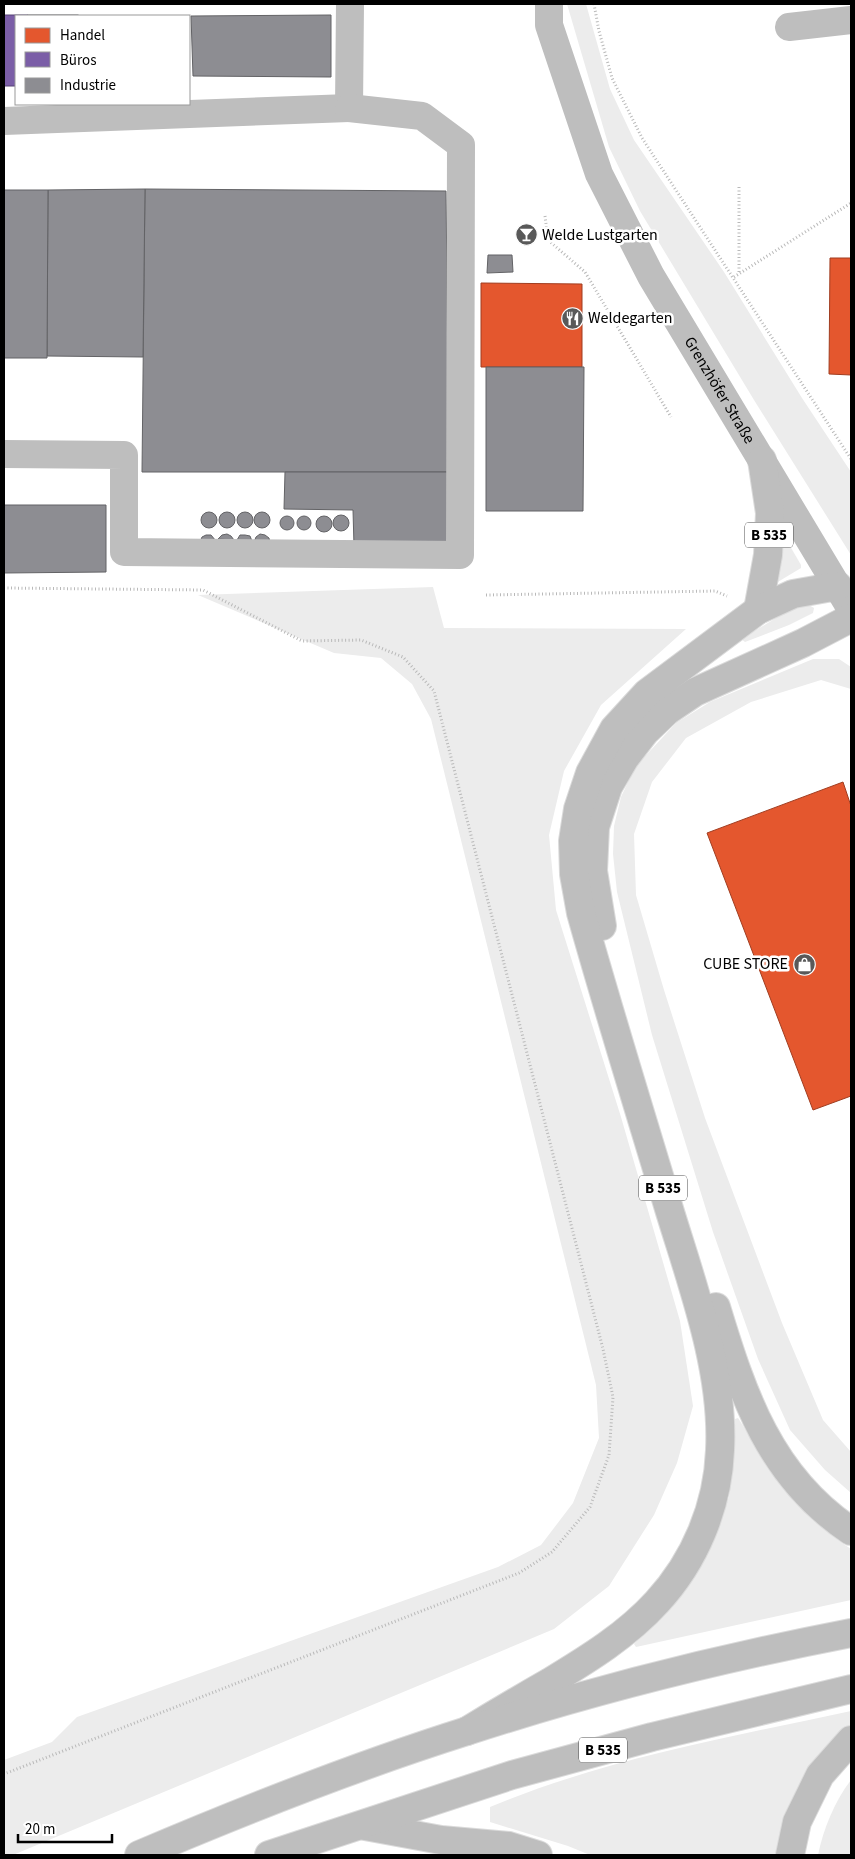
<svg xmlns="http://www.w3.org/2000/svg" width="855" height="1859" font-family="'Source Sans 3',sans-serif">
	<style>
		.green { fill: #ececec }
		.shops { fill: #e4572e; stroke: #a03d20 }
		.offices { fill: #7b5ea7; stroke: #564275 }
		.industry { fill: #8d8d92; stroke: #636366 }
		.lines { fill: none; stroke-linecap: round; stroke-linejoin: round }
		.highway-casing { stroke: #dbdbdb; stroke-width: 30 }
		.path { stroke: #b9b9b9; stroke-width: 3; stroke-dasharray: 1 2.5; stroke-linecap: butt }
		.minor { stroke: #bebebe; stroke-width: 28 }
		.highway { stroke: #bebebe; stroke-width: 28 }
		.labels { text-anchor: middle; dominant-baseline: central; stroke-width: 5; stroke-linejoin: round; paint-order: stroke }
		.shield { fill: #fff; stroke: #4c4c4c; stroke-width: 1 }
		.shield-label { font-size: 15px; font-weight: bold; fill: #000 }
		.poi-label { font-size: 16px; fill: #000; stroke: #fff; text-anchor: start }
		.street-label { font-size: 16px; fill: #000; stroke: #fff }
	</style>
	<rect width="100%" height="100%" fill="#fff"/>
	<g class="green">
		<polygon points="567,4 586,4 610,89 634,140 724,272 802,398 851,472 851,555 754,400 640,211 609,147"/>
		<polygon points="783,534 801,565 801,568 776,583"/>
		<polygon points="433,587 444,628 686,629 601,705 564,771 549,835 556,910 621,1117 680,1321 693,1406 677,1463 654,1515 609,1586 554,1629 13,1855 4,1855 4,1760 52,1742 77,1717 498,1567 541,1545 573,1503 599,1438 596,1385 431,719 412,684 381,658 334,653 198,595"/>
		<polygon points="809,605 814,608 813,613 789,625 745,642 741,639 791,609"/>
		<polygon points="813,659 839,659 851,667 851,689 821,680 751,702 686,738 652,782 634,834 636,895 664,990 705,1118 782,1323 823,1420 851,1452 851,1493 825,1470 790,1430 758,1359 713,1232 652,1035 617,892 613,854 614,826 621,797 635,767 676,723 710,702"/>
		<path d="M738,1418C747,1431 755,1447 764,1461C786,1496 816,1526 851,1549V1600L636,1647L634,1644L679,1595L708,1550L729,1497L735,1424V1419Z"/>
		<path d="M851,1711V1724C841,1734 830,1744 821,1754C796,1782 784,1819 776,1855H590L568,1846L490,1822V1807C605,1759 730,1737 851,1711Z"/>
		<path d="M851,1780V1855H818C823,1830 835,1800 851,1780Z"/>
	</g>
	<g class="shops">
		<polygon points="830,258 851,258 851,375 829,374"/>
		<polygon points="481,283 582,284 582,367 481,367"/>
		<polygon points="843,782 851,806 851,1096 813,1110 707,833"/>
	</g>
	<polygon class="offices" points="4,15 28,15 28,16 16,16 16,86 4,86"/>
	<g class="industry">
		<rect x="28" y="15" width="50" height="1"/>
		<polygon points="331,15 331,77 193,76 191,16"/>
		<polygon points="145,189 446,191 449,472 142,472"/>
		<polygon points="145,189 143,357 47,356 48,190"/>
		<polygon points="4,190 48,190 47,358 4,358"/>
		<polygon points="488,255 512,255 513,272 487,273"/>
		<polygon points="486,367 584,367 583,511 486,511"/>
		<polygon points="285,472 449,472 448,546 354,546 353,510 284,509"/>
		<polygon points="4,505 106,505 106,572 4,573"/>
		<circle cx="227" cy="520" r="8"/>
		<circle cx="245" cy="520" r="8"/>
		<circle cx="209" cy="520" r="8"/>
		<circle cx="262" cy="520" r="8"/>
		<circle cx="341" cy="523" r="8"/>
		<circle cx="324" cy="524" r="8"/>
		<circle cx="287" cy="523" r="7"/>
		<circle cx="304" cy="523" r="7"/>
		<polygon points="227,534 231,536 234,540 218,539 222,535"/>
		<polygon points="260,534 265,535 269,538 270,543 254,542 256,537"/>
		<polygon points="206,535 211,535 216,541 200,542 202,537"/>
		<polygon points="240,535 245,535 250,536 252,541 237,540"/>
	</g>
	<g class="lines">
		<defs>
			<g id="highway">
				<polyline points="758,610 768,555 770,513 762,460"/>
				<polyline points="602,926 593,871 595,827 608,787 625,758 645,732 667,711 695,692 803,643 851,618"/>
				<path d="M716,1307C743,1396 770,1477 851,1531"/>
				<path d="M467,1731C495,1714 522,1698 550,1682C588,1659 627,1635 657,1602C695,1561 718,1506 720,1450C724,1371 693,1287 670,1212C640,1112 609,1013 581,913L574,874L573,841L578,809L590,773L614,729L647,693L758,610L793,594L838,586"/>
				<polyline points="365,1826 441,1840 509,1846 538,1855"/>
				<path d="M139,1855C247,1809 356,1766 467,1731C593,1690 722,1658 851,1633"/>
				<polyline points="269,1855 512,1775 652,1737 851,1689"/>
				<polyline points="790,1855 797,1822 820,1775 851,1740"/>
			</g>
		</defs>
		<use href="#highway" class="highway-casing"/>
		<g class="path">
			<polyline points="594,4 599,31 612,78 642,138 851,459"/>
			<polyline points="545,216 548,240 585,272 671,417"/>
			<polyline points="739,272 739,185"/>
			<polyline points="734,277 851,203"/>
			<polyline points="4,588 203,590 302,641 361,640 403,657 434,691 603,1349 613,1397 609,1455 590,1507 552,1552 519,1573 4,1774"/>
			<polyline points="486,595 715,591 727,596"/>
		</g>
		<g class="minor">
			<path id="s1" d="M549,4V25L599,174L651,276L851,609"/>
			<polyline points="789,27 851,20"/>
			<polyline points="4,121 349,108 350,4"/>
			<polyline points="4,454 124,455 124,552 460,555 461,145 422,116 349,108"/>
		</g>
		<use href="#highway" class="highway"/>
	</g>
	<defs>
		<symbol id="bar-disc" viewBox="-11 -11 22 22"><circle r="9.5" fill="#595959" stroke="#fff"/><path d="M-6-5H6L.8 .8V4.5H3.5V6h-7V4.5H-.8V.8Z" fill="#fff"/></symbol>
		<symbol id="restaurant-disc" viewBox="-11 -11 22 22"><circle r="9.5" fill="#595959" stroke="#fff"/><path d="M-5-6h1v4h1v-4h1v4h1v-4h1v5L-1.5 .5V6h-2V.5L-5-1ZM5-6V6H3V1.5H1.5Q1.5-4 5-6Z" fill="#fff"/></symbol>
		<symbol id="shop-disc" viewBox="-11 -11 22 22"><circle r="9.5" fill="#595959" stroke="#fff"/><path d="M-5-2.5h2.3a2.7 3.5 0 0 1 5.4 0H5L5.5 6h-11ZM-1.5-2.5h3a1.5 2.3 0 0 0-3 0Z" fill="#fff"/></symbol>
	</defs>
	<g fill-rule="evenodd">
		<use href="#bar-disc" x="514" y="222" width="25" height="25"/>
		<use href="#restaurant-disc" x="560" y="306" width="25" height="25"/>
		<use href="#shop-disc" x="792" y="952" width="25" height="25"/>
	</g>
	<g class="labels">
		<g class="shield">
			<rect x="745" y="522.5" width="48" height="25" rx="4"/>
			<rect x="639" y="1175.5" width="48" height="25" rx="4"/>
			<rect x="579" y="1737.5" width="48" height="25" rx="4"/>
		</g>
		<g class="shield-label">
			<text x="769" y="535">B 535</text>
			<text x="663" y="1188">B 535</text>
			<text x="603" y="1750">B 535</text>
		</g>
		<g class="poi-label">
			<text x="542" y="235">Welde Lustgarten</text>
			<text x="588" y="318">Weldegarten</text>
			<text x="788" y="964" text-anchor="end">CUBE STORE</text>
		</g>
		<g class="street-label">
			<text stroke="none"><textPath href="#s1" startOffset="426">Grenzhöfer Straße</textPath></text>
		</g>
	</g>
	<rect width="855" height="1859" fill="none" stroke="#000000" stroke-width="10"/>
	<rect x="15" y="15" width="175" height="90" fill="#ffffff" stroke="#999999"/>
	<rect x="25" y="28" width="25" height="15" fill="#e4572e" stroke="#999999"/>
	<text x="60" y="40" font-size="15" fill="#000000">Handel</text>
	<rect x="25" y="52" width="25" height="15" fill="#7b5ea7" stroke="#999999"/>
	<text x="60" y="65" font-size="15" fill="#000000">Büros</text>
	<rect x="25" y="78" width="25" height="15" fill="#8d8d92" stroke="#999999"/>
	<text x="60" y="90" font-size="15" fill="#000000">Industrie</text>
	<path d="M18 1834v8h94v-8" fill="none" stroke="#000000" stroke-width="2.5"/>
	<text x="25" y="1834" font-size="15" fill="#000000" stroke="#ffffff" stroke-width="4" paint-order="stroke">20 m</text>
</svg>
